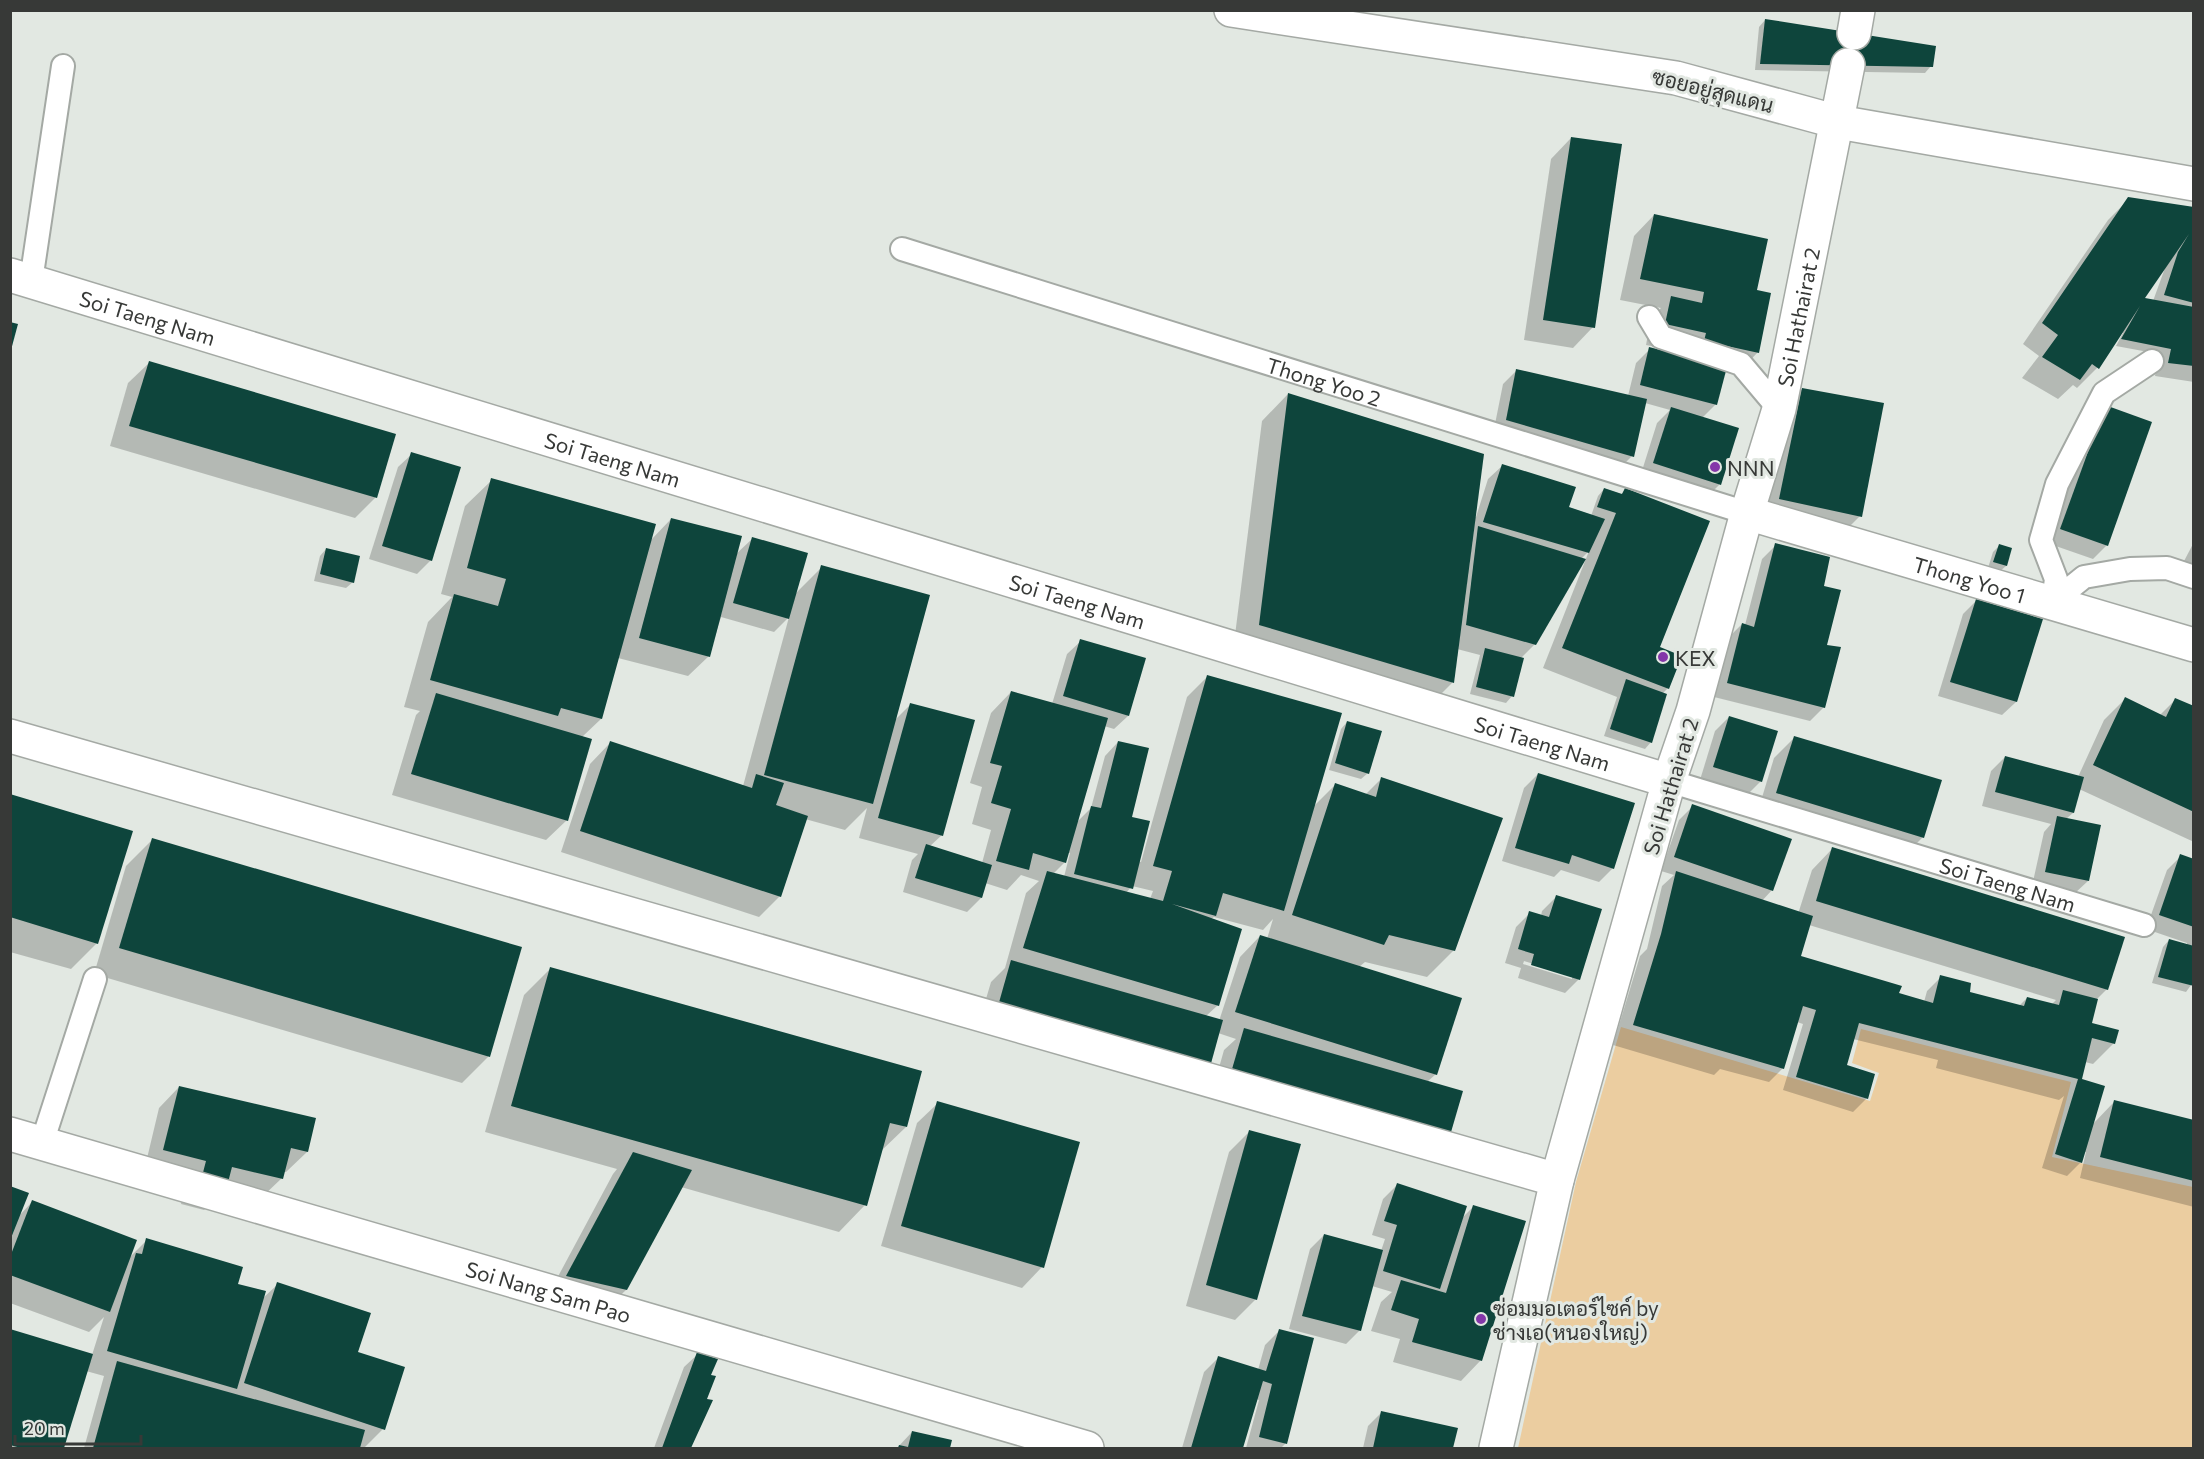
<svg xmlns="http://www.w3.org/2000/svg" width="2204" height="1459" font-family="Commissioner,Sarabun,sans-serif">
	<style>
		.green { fill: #ebcda0 }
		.shadow { fill: #0003; fill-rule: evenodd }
		.building { fill: #0e453c }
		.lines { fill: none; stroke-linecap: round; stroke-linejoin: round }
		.lane-casing { stroke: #a4a9a4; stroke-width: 26 }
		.street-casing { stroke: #a4a9a4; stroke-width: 36 }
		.secondary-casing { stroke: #a4a9a4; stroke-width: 36 }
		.lane { stroke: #fff; stroke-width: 22 }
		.street { stroke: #fff; stroke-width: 33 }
		.secondary { stroke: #fff; stroke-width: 33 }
		.poi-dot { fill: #8437a9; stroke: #e2e8e2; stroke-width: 2 }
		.labels { text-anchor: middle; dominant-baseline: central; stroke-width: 6; stroke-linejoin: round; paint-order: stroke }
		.street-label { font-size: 21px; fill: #373937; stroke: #e2e8e2 }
		.poi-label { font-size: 21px; fill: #373937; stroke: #e2e8e2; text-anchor: start }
	</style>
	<rect width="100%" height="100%" fill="#e2e8e2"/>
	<polygon class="green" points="1621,1027 1870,1101 1879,1073 1852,1063 1861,1029 2071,1082 2052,1157 2193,1187 2193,1448 1518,1448 1576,1182"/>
	<g class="shadow">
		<polygon points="1765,20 1931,66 1925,73 1755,70 1759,27"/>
		<polygon points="1571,138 1593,327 1573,348 1524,340 1551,159"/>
		<path d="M2129,199L2194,228V382L2155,376L2159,354L2116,346L2123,333L2121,332L2097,368L2077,388L2073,385L2058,399L2022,378L2039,356L2023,344L2108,220ZM2165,268L2153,301L2143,299Z"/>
		<polygon points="1654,215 1756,291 1758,352 1738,373 1725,370 1716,404 1702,418 1737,429 1719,485 1706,498 1640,477 1657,423 1670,410 1645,403 1632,456 1618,470 1493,434 1503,384 1516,371 1628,396 1636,363 1650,349 1685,358 1686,353 1646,345 1651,318 1661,308 1620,300 1634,236"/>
		<polygon points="149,363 394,435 375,498 355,518 110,446 128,383"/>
		<polygon points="1802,389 1860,516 1840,536 1760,520 1782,410"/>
		<polygon points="1288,394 1474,517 1476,517 1488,479 1502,466 1567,508 1591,516 1598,496 1604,489 1620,495 1626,490 1658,648 1681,656 1668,688 1662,694 1651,742 1645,749 1604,736 1617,697 1543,668 1589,551 1581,559 1535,644 1520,659 1512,696 1506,703 1470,694 1480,655 1457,649 1452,683 1426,709 1233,651 1262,421"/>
		<polygon points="2091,421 2107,545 2093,559 2047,543"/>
		<polygon points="412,454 431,560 417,574 369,559 398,467"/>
		<path d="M492,480L650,541L671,519L735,555L752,539L794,595L822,567L894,721L911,704L942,835L929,847L982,863L991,830L972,824L982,787L970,783L991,713L1011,692L1052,704L1067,654L1081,641L1128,716L1114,729L1104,726L1076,823L1091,808L1105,756L1118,742L1138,861L1141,862L1187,697L1208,676L1313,807L1335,785L1365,795L1381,779L1454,950L1427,977L1365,962L1359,967L1436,1074L1427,1082L1211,1096L1224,1050L1236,1039L1218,1033L978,1026L991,982L1005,968L1026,893L1039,881L1021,875L1007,890L985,883L981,898L967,912L903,892L912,860L918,854L859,838L867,808L845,830L805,819L780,896L759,917L561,852L590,764L610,743L743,786L789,617L774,632L721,617L709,656L688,676L618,658L601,719L582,737L567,820L546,840L392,795L416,715L420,711L404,707L428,622L452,597L441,594L465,506ZM1067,853H1070L1064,877L1053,874L1065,862ZM1132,886L1153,891L1150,899L1126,893ZM1214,917L1263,930L1273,919L1267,939L1260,936L1240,957L1219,1021L1205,1017L1218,1005L1211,919Z"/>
		<polygon points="2194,542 2194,567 2183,563"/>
		<polygon points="1776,545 1822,587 1825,646 1824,707 1810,721 1714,697 1728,638 1742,624 1745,625 1762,559"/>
		<polygon points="2000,545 2010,549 2006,566 1999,572 1988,568 1993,552"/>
		<polygon points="326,549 353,582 346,588 314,581 320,556"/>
		<polygon points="1977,600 2041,620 2016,702 2002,715 1938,696 1963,614"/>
		<polygon points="2125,699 2160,715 2176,699 2194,708 2194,842 2079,789 2073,813 2066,819 2088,881 2074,894 2032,886 2044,832 2051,824 1982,806 1991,771 2005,757 2078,777 2104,720"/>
		<polygon points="1729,717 1761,781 1747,795 1700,780 1715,731"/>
		<polygon points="1347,722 1368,773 1361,779 1329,770 1341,729"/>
		<polygon points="1794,738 1923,837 1902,858 1757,814 1774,758"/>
		<polygon points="1538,774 1613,868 1599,882 1561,870 1554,877 1502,861 1524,788"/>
		<polygon points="10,796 97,943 71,969 10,952"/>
		<path d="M1693,806L1772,890L1761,902L1798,914L1812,870L1832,849L2107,989L2096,1000L2090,1024L2114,1043L2093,1064L2085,1062L2080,1081L2092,1125L2114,1102L2194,1122V1207L2080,1178L2086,1152H2084L2081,1162L2067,1176L2042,1168L2064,1096L2059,1100L1936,1068L1938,1060L1853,1039L1845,1066L1867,1098L1853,1112L1783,1090L1803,1024L1797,1022L1783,1068L1769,1082L1720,1069L1714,1075L1613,1045L1640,956L1647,949L1662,886L1674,875L1661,871L1679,820ZM1809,925L2056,1000L2051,1005L2027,998L2019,1006L1966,998L1941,977L1927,991L1924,1002L1897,994L1798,961Z"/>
		<polygon points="152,840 521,948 488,1057 462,1083 94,974 126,866"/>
		<polygon points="2181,856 2194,860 2194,981 2186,992 2152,983 2163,947 2169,940 2187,945 2187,943 2146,929 2167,870"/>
		<path d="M1556,897L1579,979L1565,993L1518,978L1521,968L1505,963L1516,927L1530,913L1541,916L1542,911ZM1524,961L1572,976V979L1523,964Z"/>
		<polygon points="551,968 906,1127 880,1152 865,1205 839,1232 681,1187 626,1290 605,1310 547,1297 613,1174 617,1169 485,1132 524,995"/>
		<polygon points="179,1087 314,1120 307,1152 286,1172 283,1172 282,1178 261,1198 224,1190 204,1210 181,1204 186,1181 144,1171 159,1108"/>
		<polygon points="938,1103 1042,1267 1022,1288 881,1246 917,1123"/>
		<polygon points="1250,1131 1256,1299 1235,1320 1186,1306 1229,1152"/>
		<polygon points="1397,1185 1461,1219 1474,1206 1481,1360 1461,1381 1393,1362 1400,1339 1371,1331 1381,1302 1392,1292 1372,1286 1360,1330 1346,1344 1289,1329 1310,1249 1324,1235 1381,1251 1385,1239 1372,1235 1383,1199"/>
		<polygon points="10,1187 18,1217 32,1202 129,1258 147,1240 262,1299 278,1284 356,1353 383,1429 364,1448 84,1448 104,1376 86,1371 62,1448 10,1448 10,1330 92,1355 104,1317 89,1332 10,1303"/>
		<polygon points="1279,1331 1313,1340 1285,1444 1281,1448 1246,1448 1259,1400 1256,1399 1242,1448 1182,1448 1204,1372 1218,1358 1258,1370 1265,1345"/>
		<polygon points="698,1354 709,1376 705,1400 711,1401 690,1448 654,1448 684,1367"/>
		<polygon points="1382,1412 1456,1429 1451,1448 1363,1448 1368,1426"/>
		<polygon points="912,1432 950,1441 948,1448 897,1448"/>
	</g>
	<g class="building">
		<polygon points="1765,19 1936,46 1933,67 1760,64"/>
		<polygon points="1571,137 1622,144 1595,328 1543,320"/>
		<polygon points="2128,197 2194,207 2194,303 2164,295 2178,252 2189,234 2145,298 2194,307 2194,366 2168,363 2171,349 2121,339 2140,306 2099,369 2092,364 2080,380 2042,357 2058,335 2042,323"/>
		<polygon points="1654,214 1768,239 1757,290 1771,293 1759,353 1704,341 1706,333 1665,324 1671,296 1702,303 1704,292 1640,279"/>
		<polygon points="10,322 18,324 11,350 10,350"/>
		<polygon points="1649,347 1727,367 1717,405 1640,385"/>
		<polygon points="149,361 396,434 377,498 129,426"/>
		<polygon points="1516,369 1647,399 1634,457 1506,420"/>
		<polygon points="1802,388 1884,403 1862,517 1779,499"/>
		<polygon points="1288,393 1484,454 1454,683 1259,625"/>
		<polygon points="2105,405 2152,422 2108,546 2060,529"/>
		<polygon points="1671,407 1739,428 1721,485 1653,463"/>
		<polygon points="411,452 461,467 432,561 382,546"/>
		<polygon points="1502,464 1576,487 1569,507 1605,519 1589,553 1483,522"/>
		<polygon points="491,478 656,524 602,719 561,708 558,716 430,680 454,594 498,606 506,579 467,568"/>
		<polygon points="1604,488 1622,494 1625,488 1710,521 1660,647 1682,656 1669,689 1562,648 1616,513 1597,507"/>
		<polygon points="671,518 742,536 710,657 639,638"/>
		<polygon points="1478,526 1586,559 1536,645 1466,625"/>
		<polygon points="752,537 808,553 789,619 733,603"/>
		<polygon points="1775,543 1830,557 1824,586 1841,590 1827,645 1841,647 1825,708 1727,683 1742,623 1754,627"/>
		<polygon points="1999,544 2012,548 2007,566 1993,562"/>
		<polygon points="326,548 360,556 354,583 320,574"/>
		<polygon points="821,565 930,595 873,804 764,775"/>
		<polygon points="1976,599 2043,619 2017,702 1950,682"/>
		<polygon points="1080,639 1146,658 1129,716 1063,696"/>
		<polygon points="1485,648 1524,658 1514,697 1476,687"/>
		<polygon points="1207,675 1342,713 1284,911 1223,893 1216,916 1172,904 1242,929 1219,1006 1023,948 1047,871 1163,901 1172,871 1153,866"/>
		<polygon points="1626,679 1667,694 1652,743 1610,729"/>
		<polygon points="1011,691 1108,718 1066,863 1033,853 1029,870 996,861 1011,809 991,803 1002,766 990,763"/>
		<polygon points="436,693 592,739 568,821 411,774"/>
		<polygon points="2125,697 2166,717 2175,698 2194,706 2194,812 2093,765"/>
		<polygon points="910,703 975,720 943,836 878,818"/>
		<polygon points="1729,716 1778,731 1762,782 1713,767"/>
		<polygon points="1347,721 1382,731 1369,774 1335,763"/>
		<polygon points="1794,736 1942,780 1924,838 1776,793"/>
		<polygon points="610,741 752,788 756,774 784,783 776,805 808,816 781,897 580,831"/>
		<polygon points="1118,741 1149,748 1132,817 1150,821 1133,889 1074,874 1091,806 1101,808"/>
		<polygon points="2005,756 2084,777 2074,813 1995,792"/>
		<polygon points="1538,773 1635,803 1614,869 1572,855 1569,864 1515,848"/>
		<polygon points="1381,777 1503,818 1455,951 1389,935 1384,945 1292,915 1335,783 1376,797"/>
		<polygon points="10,794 133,831 98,944 10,917"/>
		<polygon points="1692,804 1792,839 1773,891 1674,857"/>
		<polygon points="2057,816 2101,825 2089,881 2045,872"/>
		<polygon points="152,838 522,947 490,1057 119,948"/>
		<polygon points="926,844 992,865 982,898 915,878"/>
		<polygon points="1832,847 2125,937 2108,990 1816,901"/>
		<polygon points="2180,854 2194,859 2194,927 2159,915"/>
		<polygon points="1676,871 1813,916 1801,956 1902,986 1899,993 1933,1003 1940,975 1971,983 1970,992 2024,1006 2027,997 2059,1005 2063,990 2098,999 2092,1023 2119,1030 2115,1044 2092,1038 2082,1079 2105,1086 2082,1163 2055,1154 2078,1079 1859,1023 1847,1065 1875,1074 1868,1099 1796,1077 1816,1010 1803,1006 1784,1069 1633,1025 1661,934"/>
		<polygon points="1556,895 1602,909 1580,980 1531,965 1534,954 1518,949 1529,911 1549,917"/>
		<polygon points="1260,935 1462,998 1437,1075 1235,1012"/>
		<polygon points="2169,939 2194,946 2194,986 2158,977"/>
		<polygon points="1011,960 1223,1020 1210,1067 998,1006"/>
		<polygon points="550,967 922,1071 907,1127 890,1123 867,1206 511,1106"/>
		<polygon points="1244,1028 1463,1091 1449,1139 1230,1076"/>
		<polygon points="179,1086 316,1118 308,1152 291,1148 283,1179 232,1167 226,1190 200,1184 206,1161 163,1150"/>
		<polygon points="2114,1100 2194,1120 2194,1181 2100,1157"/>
		<polygon points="937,1101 1080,1142 1044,1268 901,1226"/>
		<polygon points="1249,1130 1301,1144 1257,1300 1206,1285"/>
		<polygon points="633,1152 692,1170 627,1290 566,1276"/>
		<polygon points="1397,1183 1467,1206 1440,1289 1383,1271 1397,1225 1384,1221"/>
		<polygon points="10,1186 29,1193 11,1238 10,1238"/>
		<polygon points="32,1200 137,1240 110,1312 10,1275 10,1257"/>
		<polygon points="1473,1205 1526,1221 1482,1361 1412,1342 1419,1319 1391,1310 1401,1280 1446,1293"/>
		<polygon points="1324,1234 1383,1250 1361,1331 1302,1316"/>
		<polygon points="146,1238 243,1267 238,1284 266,1291 237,1389 107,1351 136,1253 142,1254"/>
		<polygon points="277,1282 371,1313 358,1352 405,1367 385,1430 244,1383"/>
		<polygon points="10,1329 93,1354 64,1448 21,1448 10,1445"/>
		<polygon points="1279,1329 1314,1338 1287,1444 1259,1437 1272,1384 1263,1381 1243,1448 1191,1448 1218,1356 1266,1371"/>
		<polygon points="697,1352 718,1359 711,1375 716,1376 707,1399 713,1400 691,1448 662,1448"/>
		<polygon points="117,1361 365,1430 360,1448 93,1448"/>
		<polygon points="1381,1411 1458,1428 1453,1448 1373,1448"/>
		<polygon points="912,1431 952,1440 950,1448 898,1448 899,1445 908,1447"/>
	</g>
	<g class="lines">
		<defs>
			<g id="lane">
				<path id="s1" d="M902,249L1747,513"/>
				<polyline points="31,281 63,66"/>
				<polyline points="1649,317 1661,337 1741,364 1779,409"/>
				<polyline points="2053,602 2056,579 2041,540 2057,484 2104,393 2152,361"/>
				<polyline points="2053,602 2084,577 2130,569 2167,568 2194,577"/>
				<path id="s2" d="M1669,781L2144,925"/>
				<polyline points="42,1143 95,979"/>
			</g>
			<g id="street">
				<polyline points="1231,10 1676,78 1838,122 2194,184"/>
				<polyline points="1854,33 1858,10"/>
				<path id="s3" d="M1747,513L2194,645"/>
				<polyline points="10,736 1557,1180"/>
				<path id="s4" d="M1669,781L1693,711L1747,513L1779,409L1848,65"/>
				<path id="s5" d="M10,1134L1087,1448"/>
			</g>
			<g id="secondary">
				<path id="s6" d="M10,275L1669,781L1557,1180L1496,1448"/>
			</g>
		</defs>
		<use href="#lane" class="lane-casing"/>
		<use href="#street" class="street-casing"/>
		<use href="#secondary" class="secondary-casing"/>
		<use href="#lane" class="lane"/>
		<use href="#street" class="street"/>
		<use href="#secondary" class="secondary"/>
	</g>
	<g class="poi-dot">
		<circle cx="1715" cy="467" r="6"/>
		<circle cx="1663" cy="657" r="6"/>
		<circle cx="1481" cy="1319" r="6"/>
	</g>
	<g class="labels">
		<g class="street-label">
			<text transform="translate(1713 90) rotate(14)">ซอยอยู่สุดแดน</text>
			<text stroke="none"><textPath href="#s6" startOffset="144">Soi Taeng Nam</textPath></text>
			<text stroke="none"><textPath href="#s4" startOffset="482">Soi Hathairat 2</textPath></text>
			<text stroke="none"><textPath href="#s1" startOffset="442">Thong Yoo 2</textPath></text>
			<text stroke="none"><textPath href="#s6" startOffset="630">Soi Taeng Nam</textPath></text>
			<text stroke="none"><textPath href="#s3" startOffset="232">Thong Yoo 1</textPath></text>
			<text stroke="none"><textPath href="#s6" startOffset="1116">Soi Taeng Nam</textPath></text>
			<text stroke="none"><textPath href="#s6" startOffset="1602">Soi Taeng Nam</textPath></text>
			<text transform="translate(1670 786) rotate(-73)">Soi Hathairat 2</text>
			<text stroke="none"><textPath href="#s2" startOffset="354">Soi Taeng Nam</textPath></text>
			<text stroke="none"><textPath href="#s5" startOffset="561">Soi Nang Sam Pao</textPath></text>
		</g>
		<g class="poi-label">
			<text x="1727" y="467">NNN</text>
			<text x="1675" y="657">KEX</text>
			<text x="1493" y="1307">ซ่อมมอเตอร์ไซค์ by<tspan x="1493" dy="24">ช่างเอ(หนองใหญ่)</tspan></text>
		</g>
	</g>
	<rect width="2204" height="1459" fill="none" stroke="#373937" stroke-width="24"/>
	<path d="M15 1435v9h126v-9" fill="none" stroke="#373937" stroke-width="3"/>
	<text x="24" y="1435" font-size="18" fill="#373937" stroke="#e2e8e2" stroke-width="4.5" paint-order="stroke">20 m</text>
</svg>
